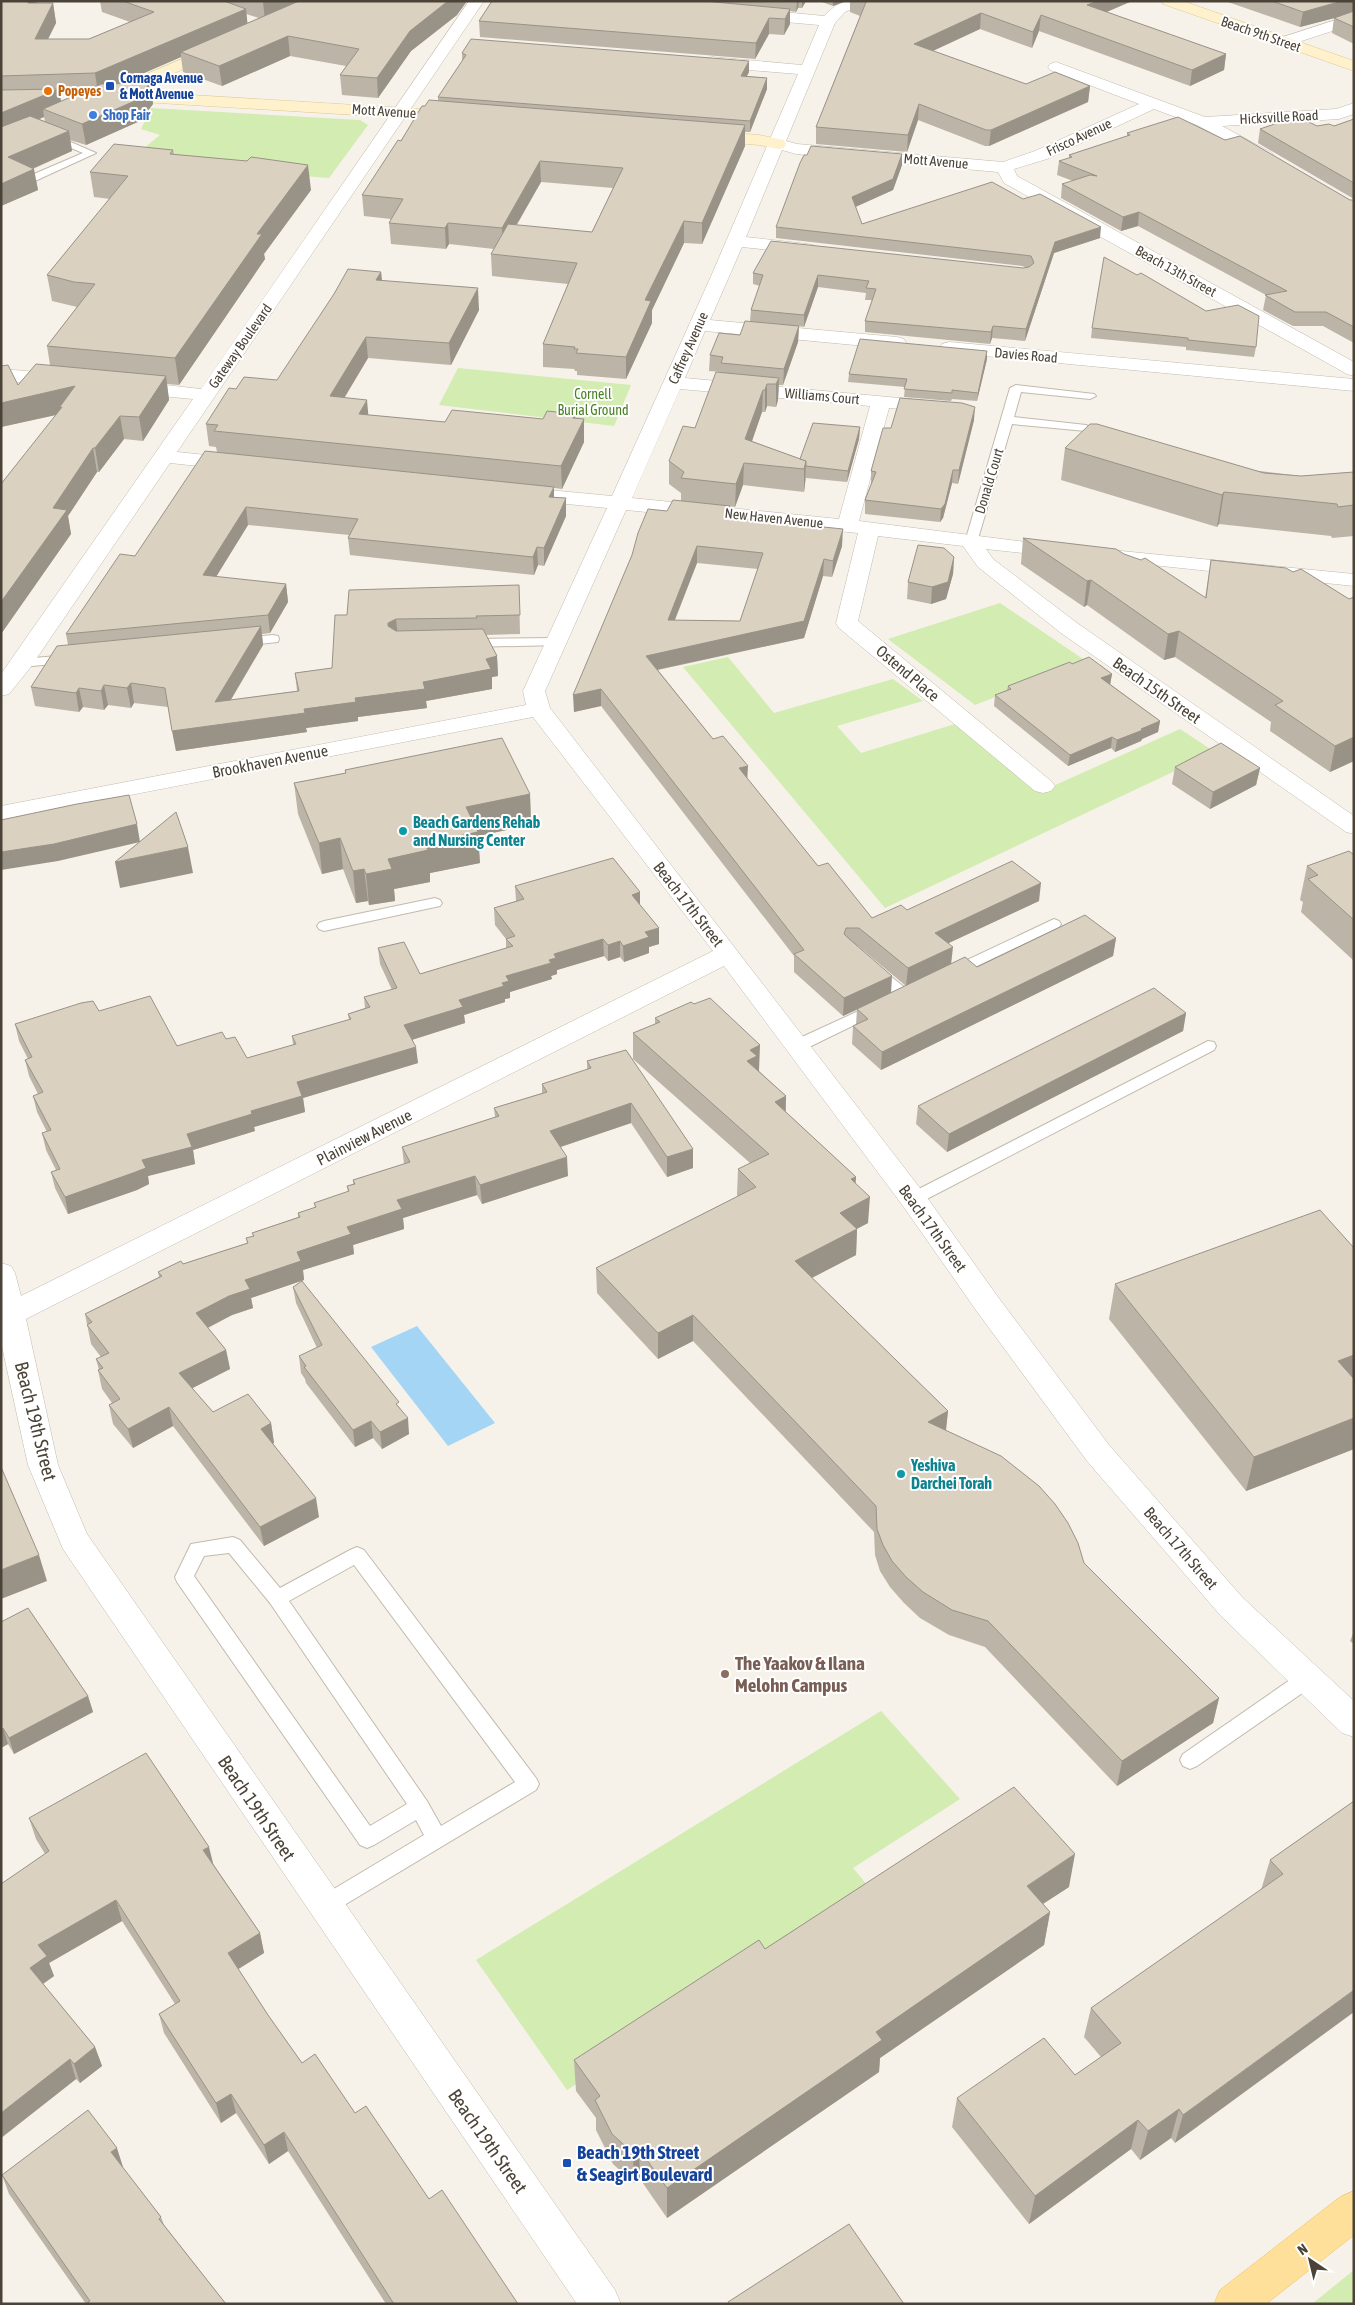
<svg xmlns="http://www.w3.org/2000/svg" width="1355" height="2305" font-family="'Asap Condensed',sans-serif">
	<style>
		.green { fill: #d2ecb1 }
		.water { fill: #a4d5f5 }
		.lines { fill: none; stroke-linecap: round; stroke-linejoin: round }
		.lane-casing { stroke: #c2baac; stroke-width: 2 }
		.street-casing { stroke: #c2baac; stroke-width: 1 }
		.secondary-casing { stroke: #dcc899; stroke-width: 1 }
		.primary-casing { stroke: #ecc062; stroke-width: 1 }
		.lane { fill: #fff; fill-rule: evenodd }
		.street { fill: #fff; fill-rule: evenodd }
		.secondary { fill: #fff1cb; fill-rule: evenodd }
		.primary { fill: #ffe09a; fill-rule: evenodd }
		.wall { fill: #bcb4a6; fill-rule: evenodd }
		.shaded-wall { fill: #999287 }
		.building { fill: #dbd1c1; stroke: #999287; fill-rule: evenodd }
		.transit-dot { fill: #1a4fb4; stroke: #fff; stroke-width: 2 }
		.food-dot { fill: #e8710a; stroke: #fff; stroke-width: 2 }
		.shop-dot { fill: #3f7fe0; stroke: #fff; stroke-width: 2 }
		.culture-dot { fill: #0f9aa8; stroke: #fff; stroke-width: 2 }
		.education-dot { fill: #8d6e63; stroke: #fff; stroke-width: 2 }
		.labels { text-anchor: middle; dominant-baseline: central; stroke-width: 4; stroke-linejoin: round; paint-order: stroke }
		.far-street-label { font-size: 14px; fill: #4b4337; stroke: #fff }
		.far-transit-label { font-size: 14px; font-weight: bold; fill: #164399; stroke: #fff; text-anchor: start }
		.far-food-label { font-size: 14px; font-weight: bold; fill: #c56008; stroke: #fff; text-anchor: start }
		.far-shop-label { font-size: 14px; font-weight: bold; fill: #366cbe; stroke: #fff; text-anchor: start }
		.far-park-label { font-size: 14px; fill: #4a8125; stroke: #fff }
		.street-label { font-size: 16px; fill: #4b4337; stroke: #fff }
		.culture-label { font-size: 16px; font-weight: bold; fill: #0d838f; stroke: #fff; text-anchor: start }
		.near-street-label { font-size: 19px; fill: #4b4337; stroke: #fff }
		.near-education-label { font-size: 19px; font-weight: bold; fill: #785e54; stroke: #fff; text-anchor: start }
		.near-transit-label { font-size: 19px; font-weight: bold; fill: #164399; stroke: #fff; text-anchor: start }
	</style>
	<rect width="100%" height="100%" fill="#f6f2ea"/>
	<g class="green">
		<polygon points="151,108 360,120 368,125 329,178 127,162 160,135 141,129"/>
		<polygon points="458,368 631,385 614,426 439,405"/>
		<polygon points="1000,603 1086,661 975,705 888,639"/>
		<polygon points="728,657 774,713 893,679 923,701 837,726 861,753 958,723 1042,791 1180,729 1215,752 885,908 683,667"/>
		<polygon points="881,1711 960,1799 853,1868 873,1892 567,2090 476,1960"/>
		<polygon points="1354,2270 1354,2304 1312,2304"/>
	</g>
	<polygon class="water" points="417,1326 495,1423 448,1446 371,1347"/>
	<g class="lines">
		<defs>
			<g id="lane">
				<polygon points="50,133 96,153 35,181 27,181 27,177 83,153 47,138 47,134"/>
				<polygon points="1016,385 1094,394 1096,396 1090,399 1021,392 1014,417 1086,425 1092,428 1086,431 1012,424 977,542 971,546 967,545 965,542 1010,388"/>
				<polygon points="273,635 278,636 279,639 278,642 240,646 233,642 240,638"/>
				<polygon points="556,638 561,639 563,642 561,645 468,647 461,643 468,639"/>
				<polygon points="69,655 74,656 76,659 74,662 22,667 15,663 22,659"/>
				<polygon points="435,898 440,900 442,903 440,906 324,931 319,929 317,926 319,923 324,921"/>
				<polygon points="1054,919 1059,921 1061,924 1059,927 958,975 948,975 945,972 948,969"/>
				<polygon points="874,965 879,967 909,991 912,995 909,999 899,999 869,973 866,970 869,967"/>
				<polygon points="876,1003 881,1004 884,1008 881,1012 803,1050 791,1050 789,1046 791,1042"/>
				<polygon points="1208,1041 1214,1042 1216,1046 1214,1050 919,1203 913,1205 907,1203 905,1199 907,1195"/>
				<path d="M233,1537L240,1540L280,1588L350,1550L357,1547L364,1550L536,1778L539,1784L536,1790L331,1913L324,1915L317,1913L313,1906L317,1899L424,1835L416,1820L374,1845L367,1848L360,1845L177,1582L175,1577L191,1544ZM229,1553L270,1603L407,1804L370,1826L194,1576L204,1556ZM354,1565L515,1782L441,1826L427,1801L289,1601Z"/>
				<polygon points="1307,1671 1314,1673 1317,1679 1314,1685 1197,1766 1190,1769 1183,1766 1180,1760 1183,1754 1300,1673"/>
			</g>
			<g id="street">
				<polygon points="469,1 484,1 177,452 236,458 243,460 246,464 243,468 236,470 170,463 30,668 9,694 1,696 1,674 193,399 130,393 123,391 120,387 123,383 130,381 201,389"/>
				<path d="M846,1H867L865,4L845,12L835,23L786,141L797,144L1003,162L1035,151L1139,104L1050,70L1048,67L1050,64L1056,62L1205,117L1336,109L1354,103V114L1339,119L1222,126L1272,153L1274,157L1272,161L1266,162L1197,125L1154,109L1047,159L1014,169L1017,176L1354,362V376L1347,374L1004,183L998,172L796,154L782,150L746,237L807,244L813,245L816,249L813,253L807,254L742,247L710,320L897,337L904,339L906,343L904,347L897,349L705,331L685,378L942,402L945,406L942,410L935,412L889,408L859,521L1066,547L1070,551L1066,555L1059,557L986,549L993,559L1077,623L1354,816V834L1346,832L1061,633L978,567L963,546L878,536L858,621L1051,781L1055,786L1051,791L1043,793L1035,791L839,628L836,623L858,533L626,510L545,691L550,708L923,1192L998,1297L1109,1445L1243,1598L1354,1701V1737L1342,1733L1221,1616L1087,1461L978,1313L903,1206L724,966L26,1319L58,1465L87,1534L615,2290L621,2304H577L63,1549L28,1465L1,1342V1263L11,1266L15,1273L21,1296L713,951L533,717L1,820V806L526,705L523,691L607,508L517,499L510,497L507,493L510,489L517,487L612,496L712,274L798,74L712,67L706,65L704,62L706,59L712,57L802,65L819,25L752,19L747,17L744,14L747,11L752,9L824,16L835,6ZM680,389L870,406L839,519L632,498Z"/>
				<polygon points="1354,14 1354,24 1283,47 1277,45 1275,42 1277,39"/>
				<polygon points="949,342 1354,379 1354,391 942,352 940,348 942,344"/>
				<polygon points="1,369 63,374 70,376 73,380 70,384 63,386 1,381"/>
				<polygon points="1101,549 1354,574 1354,586 1094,559 1090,555 1094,551"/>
			</g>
			<g id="secondary">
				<polygon points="1161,1 1183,1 1354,61 1354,71 1163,4"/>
				<polygon points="215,45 221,47 223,50 221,53 128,93 142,92 455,111 461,113 463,116 461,119 455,121 142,102 110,102 108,99 111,95 109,92 111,89"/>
				<polygon points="707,131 759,135 784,140 786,144 784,148 778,149 759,145 701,140 699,136 701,132"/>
			</g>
			<polygon id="primary" points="1354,2191 1354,2235 1266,2304 1214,2304 1220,2290 1340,2197"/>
		</defs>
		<use href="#lane" class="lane-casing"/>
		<use href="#street" class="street-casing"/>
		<use href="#secondary" class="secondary-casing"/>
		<use href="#primary" class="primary-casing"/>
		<use href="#lane" class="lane"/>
		<use href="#street" class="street"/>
		<use href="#secondary" class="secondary"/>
		<use href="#primary" class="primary"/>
	</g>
	<g class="wall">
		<path d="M1,1L36,3H53L56,23L48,39H89L130,22L102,12L100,1H467L457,15L411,51L378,98L342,95L340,75L346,66L290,56L222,86L183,72L181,57L119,84L150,83L153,104L140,121L86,145L70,140L72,151L33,169L38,190L1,206ZM246,14L259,18L247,23ZM60,94H79L61,101ZM44,117L45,121L39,119Z"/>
		<polygon points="492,1 806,1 802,8 798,8 796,12 790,11 790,24 784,35 769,34 755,59 480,37 479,21"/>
		<polygon points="819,1 846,1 833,6"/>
		<polygon points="850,1 1132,1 1106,12 1226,54 1224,70 1190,86 1039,31 1032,48 980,29 933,51 1026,84 1090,86 1088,102 989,146 985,146 918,120 907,152 816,144 816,127 860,16 850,12"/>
		<polygon points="1225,1 1354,1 1354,44 1332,33 1334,18 1300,27"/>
		<path d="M462,53L749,72L747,76L767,78V89L750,132H745V146L702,244L684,243L652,310V323L626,379L577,375V371H575L574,369L543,367V344L568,284L492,276L491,254L494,249L449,244L446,249L391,244L389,223L391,219L364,216L362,195L425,106L438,101V97L462,61ZM541,182L613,188L592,232L516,225Z"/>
		<polygon points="1354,119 1354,199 1258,143 1260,129 1334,126"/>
		<polygon points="1127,133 1225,140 1350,200 1354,200 1354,343 1323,326 1293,326 1263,310 1266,295 1138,226 1121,231 1061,198 1062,184 1073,181 1057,175 1059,161 1069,158 1069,155 1127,136"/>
		<polygon points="173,150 174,154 311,190 264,254 265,259 179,385 167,384 169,400 143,441 124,439 99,472 97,472 68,516 71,534 1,634 56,415 1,427 1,366 18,385 50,365 47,346 77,307 52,301 47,275 110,199 94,197 90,172"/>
		<polygon points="902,154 902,165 893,190 855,207 862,224 1023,199 1100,238 1054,253 1025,341 992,338 990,344 865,332 865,321 872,300 865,300 866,293 818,287 804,327 799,326 798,342 783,385 779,385 778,400 776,407 767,406 765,412 762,412 752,441 800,459 860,427 859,439 847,482 806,478 805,484 804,492 743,485 735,507 681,501 681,493 669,484 669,461 695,428 721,372 709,371 710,355 740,335 750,321 751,310 760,286 753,284 753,273 1023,268 1028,268 1022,266 776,238 776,227"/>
		<polygon points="381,272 382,280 479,310 451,365 368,358 345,397 368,415 445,422 543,419 584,419 584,442 562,489 554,488 554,497 566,516 544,566 538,565 534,575 350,555 348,538 349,535 248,525 216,577 286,584 288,602 270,633 262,634 263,645 231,700 297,691 295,673 332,668 347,615 519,585 520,634 486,635 497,656 498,676 492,677 492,689 426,701 427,708 358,717 358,721 306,728 307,732 176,751 168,707 134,703 131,708 108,705 104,710 83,707 79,712 35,706 31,687 68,645 66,634 135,556 217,452 216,447 209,446 206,424 236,389 277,380"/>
		<polygon points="1137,275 1206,311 1256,347 1254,357 1186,350 1186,347 1091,338 1092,328"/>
		<polygon points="987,351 987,359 977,401 952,399 951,401 904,397 905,387 848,382 849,374"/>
		<polygon points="974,420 958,484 952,483 943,518 940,522 865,514 865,500 871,485 871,471 891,428"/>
		<polygon points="1065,448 1301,476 1354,472 1354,536 1332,538 1331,536 1219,524 1217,527 1061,480"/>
		<path d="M667,511L730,517L842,546L832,577L823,576L804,638L658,670L713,739L747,779L818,866L872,918L907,910L1039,901L948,943L951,964L977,967L1116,938L1113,956L881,1070L852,1044L853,1026L856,1025L857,1009L843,1016L794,972V956L601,706L574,712ZM697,563L758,569L740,621L675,620ZM857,946H858L906,986L891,993Z"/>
		<polygon points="1023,538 1124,554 1205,598 1211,560 1293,572 1349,599 1354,597 1354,761 1330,772 1270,731 1271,722 1175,657 1164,660 1087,605 1084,607 1021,564"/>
		<polygon points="954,557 953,574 946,599 931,604 907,599 908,582"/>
		<polygon points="1072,664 1112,674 1110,684 1160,721 1158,732 1142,739 1141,741 1115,752 1111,748 1068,766 994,706 995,695 1007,690 1008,686"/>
		<polygon points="1175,767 1260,768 1256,785 1210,809 1172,784"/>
		<polygon points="345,770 530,794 531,825 478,836 480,863 430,873 430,882 394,889 395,901 369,905 368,901 356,903 343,869 322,874 298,814 294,783 345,773"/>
		<polygon points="1354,855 1354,961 1301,912 1303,902 1300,900 1307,866"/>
		<polygon points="515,886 640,892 640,905 659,928 659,944 649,947 649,953 624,962 620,957 608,961 604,956 557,970 557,974 551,976 552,979 510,992 510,998 505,999 505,1002 464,1015 465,1023 412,1040 418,1063 303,1098 305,1112 254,1127 255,1131 193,1150 195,1164 148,1176 149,1184 137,1190 68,1214 55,1188 51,1172 56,1170 46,1150 42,1133 47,1132 37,1112 33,1096 38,1094 29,1076 25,1060 28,1059 19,1041 15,1024 99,1011 177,1046 226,1039 247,1058 293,1045 292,1036 349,1020 348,1014 365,1008 364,997 392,990 380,964 378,948 420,974 506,948 506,939 495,925 494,908 516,901"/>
		<polygon points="1186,1013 1183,1031 947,1152 916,1124 918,1106"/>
		<polygon points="655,1018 759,1071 786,1096 786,1112 856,1177 855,1184 868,1223 857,1229 856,1255 812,1278 948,1411 946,1431 1084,1563 1219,1698 1213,1723 1117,1786 985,1647 949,1635 920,1618 904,1603 890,1587 880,1571 875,1555 874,1532 693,1341 658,1359 597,1293 596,1268 738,1196 737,1195 738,1169 750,1163 633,1059 633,1033 655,1024"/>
		<polygon points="626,1050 693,1168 667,1177 631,1123 561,1147 568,1176 482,1204 477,1195 403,1218 404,1229 353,1245 354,1254 303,1270 304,1280 251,1298 253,1308 232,1315 208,1328 226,1350 230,1369 192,1388 213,1412 271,1423 274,1443 273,1443 319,1517 264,1546 173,1426 133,1448 113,1424 109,1405 112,1403 102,1389 98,1370 99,1370 96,1359 101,1357 91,1344 85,1314 159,1277 158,1272 247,1243 246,1238 253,1236 252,1233 298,1217 298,1213 315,1208 314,1203 348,1192 347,1186 353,1184 353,1180 404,1164 402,1147 495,1117 494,1108 542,1093 542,1084 587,1070 587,1061"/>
		<polygon points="1354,1248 1354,1449 1246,1491 1109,1319 1115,1284"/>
		<polygon points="293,1287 400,1408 409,1434 382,1449 373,1438 355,1447 306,1383 305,1379 301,1373 299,1356 317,1348 296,1303"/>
		<polygon points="1,1622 88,1696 93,1712 14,1754 8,1744 1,1748"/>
		<polygon points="1354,1631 1354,1644 1350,1641"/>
		<polygon points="1354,1801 1175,2143 1171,2138 1140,2160 1131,2149 1029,2224 952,2127 957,2098 1075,2075 1101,2057 1084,2037 1091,2008 1261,1890 1270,1860"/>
		<polygon points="29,1818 214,1865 260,1933 264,1953 238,1969 268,2015 302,2063 355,2113 429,2199 518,2304 386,2304 288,2151 269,2164 236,2113 221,2123 164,2033 159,2014 175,2004 122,1921 49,1963 54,1976 43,1984 95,2047 102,2066 80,2083 76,2079 1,2138 45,1854 36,1839"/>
		<polygon points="1069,1887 1043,1904 1050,1912 1044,1945 880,2058 879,2072 667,2218 640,2179 634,2183 613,2164 596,2130 596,2118 576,2091 574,2060 765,1949"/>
		<polygon points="122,2167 161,2217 164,2225 226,2304 86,2304 9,2194 2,2175 123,2167"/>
	</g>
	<g class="shaded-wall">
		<polygon points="28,1 37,1 31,23 28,3"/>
		<polygon points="263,1 311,1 265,21"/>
		<polygon points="448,1 467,1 457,15 411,51 378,98 377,78 410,31"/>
		<polygon points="797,1 799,1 798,8 796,12"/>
		<polygon points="802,1 806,1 802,8"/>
		<polygon points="833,1 846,1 833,6"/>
		<polygon points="1097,1 1132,1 1086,21 1087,5"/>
		<polygon points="1342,1 1354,1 1354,13 1300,27 1303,12"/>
		<polygon points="53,3 56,23 38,59 35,39"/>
		<polygon points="246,9 248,28 181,52 181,57 98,93 95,73"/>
		<polygon points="790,9 790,24 784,35 785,19"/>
		<polygon points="981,13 980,29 913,60 914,44"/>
		<polygon points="1041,15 1039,31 1032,48 1033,32"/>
		<polygon points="769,18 769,34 755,59 756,43"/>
		<polygon points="288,36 290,56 222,86 219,66"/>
		<polygon points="1226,54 1224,70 1190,86 1192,70"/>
		<polygon points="749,61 749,72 741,87 741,76"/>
		<polygon points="767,78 767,89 750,132 750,121"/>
		<polygon points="150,83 153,104 140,121 86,145 82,124"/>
		<polygon points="1090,86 1088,102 989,146 991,130"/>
		<polygon points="59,89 62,109 43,109 44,117 1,135 1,113"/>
		<polygon points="919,104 918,120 907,152 908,135"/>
		<polygon points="745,125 745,146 702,244 702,223"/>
		<polygon points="69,131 72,151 11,178 8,157"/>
		<polygon points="902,154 902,165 893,190 851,209 852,197"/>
		<polygon points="540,161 541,182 503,249 502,228"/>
		<polygon points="308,165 311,190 264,254 265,259 179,385 175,358 257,234"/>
		<polygon points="34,169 38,190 1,206 1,184"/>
		<polygon points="1139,212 1138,226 1121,231 1123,217"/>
		<polygon points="684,221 684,243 652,310 652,323 626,379 626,357 645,300"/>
		<polygon points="448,223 449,244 446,249 445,228"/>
		<polygon points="1101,227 1100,238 1054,253 1025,341 1026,329 1055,242"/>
		<polygon points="381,272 383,293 376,280"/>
		<polygon points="818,275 818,287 804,327 804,315"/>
		<polygon points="478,288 479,310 451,365 449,343"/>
		<polygon points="799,326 798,342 783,385 784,369"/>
		<polygon points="993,326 992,338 990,344 991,332"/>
		<polygon points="366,337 368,358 332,418 330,396"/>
		<polygon points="987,351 987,359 977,401 978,393"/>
		<polygon points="166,376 169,400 143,441 139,417"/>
		<polygon points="779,378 778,400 776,407 776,384"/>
		<polygon points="767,384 767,406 765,412 765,390"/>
		<polygon points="75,386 60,414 1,427 1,403"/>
		<polygon points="763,390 762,412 745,461 745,439"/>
		<polygon points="367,400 369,422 359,414"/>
		<polygon points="975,407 974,420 958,484 959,470"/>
		<polygon points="575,414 576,436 584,419 584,442 562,489 561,466 573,418"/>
		<polygon points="120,416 124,439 99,472 95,448"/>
		<polygon points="860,427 859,439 847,482 848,471"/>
		<polygon points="93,448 97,472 68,516 71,534 1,634 1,602 53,508"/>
		<polygon points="806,461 805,484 804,492 804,469"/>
		<polygon points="744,463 743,485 735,507 736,484"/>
		<polygon points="953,470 952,483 943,518 940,522 941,509"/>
		<polygon points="554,487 554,504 549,497"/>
		<polygon points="1224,492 1219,524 1217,527 1222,495"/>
		<polygon points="566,498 566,516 544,566 544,548"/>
		<polygon points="730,506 730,523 726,517"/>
		<polygon points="246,507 248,525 206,593 203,575"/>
		<polygon points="843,529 842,546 832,577 833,561"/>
		<polygon points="697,546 697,563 668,637 668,620"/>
		<polygon points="537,547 538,565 534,575 533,557"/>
		<polygon points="954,557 953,574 946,599 931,604 932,587"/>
		<polygon points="824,559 823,576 804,638 646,672 646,656 804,621"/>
		<polygon points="1091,580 1087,605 1084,607 1087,581"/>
		<polygon points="286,584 288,602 270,633 268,615"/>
		<polygon points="396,619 398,638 390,642 388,623"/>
		<polygon points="261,626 263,645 218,721 215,702"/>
		<polygon points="1179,631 1175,657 1164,660 1168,634"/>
		<polygon points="497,656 498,676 492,677 492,689 426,701 427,708 358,717 358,721 306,728 307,732 176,751 172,731 304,709 355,698 423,682 486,659"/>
		<polygon points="1112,674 1110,685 1101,678"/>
		<polygon points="131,683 134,703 131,708 127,688"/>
		<polygon points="104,685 108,705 104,710 101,691"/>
		<polygon points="79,688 83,707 79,712 76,693"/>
		<polygon points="601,689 601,706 574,712 573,695"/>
		<polygon points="1160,721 1158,732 1142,739 1141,741 1115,752 1117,740 1141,729"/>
		<polygon points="1112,737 1111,748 1068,766 1070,755"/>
		<polygon points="1354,737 1354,761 1330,772 1335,746"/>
		<polygon points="748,766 747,783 739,768"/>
		<polygon points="1260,768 1256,785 1210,809 1213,792"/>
		<polygon points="530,794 531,825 478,836 480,863 430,873 430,882 394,889 395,901 369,905 366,874 388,859 424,843 466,807"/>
		<polygon points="137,824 140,842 58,861 1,870 1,852"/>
		<polygon points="340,838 343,869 322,874 319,843"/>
		<polygon points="188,847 193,873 120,888 115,862"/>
		<polygon points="364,869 368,901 356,903 353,871"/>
		<polygon points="1041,883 1039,901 934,950 935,933"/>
		<polygon points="640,892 640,908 632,895"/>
		<polygon points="659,928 659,944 649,947 649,953 624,962 623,946 645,932"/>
		<polygon points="1116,938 1113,956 881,1070 882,1052"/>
		<polygon points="603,939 604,956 557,970 557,974 551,976 552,979 510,992 510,998 505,999 505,1002 464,1015 465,1023 405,1042 404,1025 459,1000 502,983 506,976 549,960 554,954"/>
		<polygon points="620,941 620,957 608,961 608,945"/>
		<polygon points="953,947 951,965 906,986 908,968"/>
		<polygon points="892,976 891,994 843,1016 844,998"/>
		<polygon points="1186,1013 1183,1031 947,1152 949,1134"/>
		<polygon points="760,1045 759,1071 756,1073 747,1061 750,1050"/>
		<polygon points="416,1047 418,1063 303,1098 305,1112 254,1127 255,1131 193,1150 195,1164 148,1176 149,1184 137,1190 68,1214 65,1197 142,1160 187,1134 251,1111 297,1082"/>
		<polygon points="786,1096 785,1122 775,1102"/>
		<polygon points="631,1103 631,1123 551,1150 550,1131"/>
		<polygon points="693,1149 693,1168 667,1177 667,1157"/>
		<polygon points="567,1157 568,1176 482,1204 480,1185"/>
		<polygon points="475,1176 477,1195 403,1218 404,1229 353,1245 354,1254 303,1270 304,1280 251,1298 253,1308 232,1315 199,1332 196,1313 245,1280 397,1200"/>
		<polygon points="856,1177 854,1203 851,1179"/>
		<polygon points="870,1197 868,1223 839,1238 840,1213"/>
		<polygon points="857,1229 856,1255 794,1287 795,1261"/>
		<polygon points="693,1315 693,1341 658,1359 658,1333"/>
		<polygon points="226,1350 230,1369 183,1393 179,1373"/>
		<polygon points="1354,1355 1354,1386 1338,1361"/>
		<polygon points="169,1407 173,1426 133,1448 128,1429"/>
		<polygon points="948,1411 945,1437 928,1422"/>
		<polygon points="408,1418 409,1434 382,1449 380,1432"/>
		<polygon points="1354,1418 1354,1449 1246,1491 1254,1457"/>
		<polygon points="371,1421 373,1438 355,1447 353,1430"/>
		<polygon points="271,1423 274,1443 264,1448 261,1429"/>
		<polygon points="316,1498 319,1517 264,1546 260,1527"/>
		<polygon points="39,1555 47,1581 1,1599 1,1570"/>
		<polygon points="88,1696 93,1712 14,1754 9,1738"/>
		<polygon points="1219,1698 1213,1723 1117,1786 1122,1761"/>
		<polygon points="3,1728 8,1744 1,1748 1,1729"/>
		<polygon points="209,1847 214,1867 203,1850"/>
		<polygon points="1075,1854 1069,1887 1021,1918 1027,1886"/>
		<polygon points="116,1900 122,1921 49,1963 54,1976 37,1988 30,1968 38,1945"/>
		<polygon points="1050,1912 1044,1945 880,2058 879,2072 667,2218 667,2188 876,2032"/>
		<polygon points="260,1933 264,1953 232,1973 228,1953"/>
		<polygon points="1354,1990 1354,2012 1175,2143 1183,2115"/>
		<polygon points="95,2047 102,2066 80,2083 74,2064"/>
		<polygon points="70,2059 76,2079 1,2138 1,2113"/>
		<polygon points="231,2094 236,2113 221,2123 216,2103"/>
		<polygon points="1179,2109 1171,2138 1140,2160 1148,2131"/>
		<polygon points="1138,2120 1131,2149 1029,2224 1035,2196"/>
		<polygon points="284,2132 288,2151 269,2164 264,2145"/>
		<polygon points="117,2148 123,2167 117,2171 111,2152"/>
		<polygon points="639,2149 640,2179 634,2183 633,2153"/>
	</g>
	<g class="building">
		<polygon points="1,1 28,1 28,3 53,3 35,39 89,39 154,12 123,1 224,1 246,9 95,73 1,76"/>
		<polygon points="299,1 448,1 410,31 377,78 340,75 359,49 288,36 219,66 181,52"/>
		<polygon points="492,1 704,1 790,9 785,19 769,18 756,43 479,21"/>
		<polygon points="863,1 1097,1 1087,5 1226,54 1192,70 1041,15 1033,32 981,13 914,44 1026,84 1055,72 1090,86 991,130 986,130 919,104 908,135 816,127 866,2"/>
		<polygon points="1272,1 1342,1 1303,12"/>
		<polygon points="1354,11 1354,27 1334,18"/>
		<polygon points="471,39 749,61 741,76 767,78 750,121 438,97 466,55 462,53"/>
		<polygon points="150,83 137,100 82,124 43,109 101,84"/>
		<polygon points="59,89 1,113 1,90"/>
		<polygon points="429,100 745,125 702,223 684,221 645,300 651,301 626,357 576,353 578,349 574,349 575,347 543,344 577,263 491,254 508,224 592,232 623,168 540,161 502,228 448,223 445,228 389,223 403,199 362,195 398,140 401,141 422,106 425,106"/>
		<polygon points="30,116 69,131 8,157 34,169 1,184 1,127"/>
		<polygon points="1178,117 1225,140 1240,136 1350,200 1354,200 1354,327 1326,312 1295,312 1265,295 1287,291 1139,212 1123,217 1062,184 1090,175 1097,176 1059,161 1072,157 1069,155 1130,135 1127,133"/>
		<polygon points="1354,119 1354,183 1260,129 1286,120 1305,120 1317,126 1329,124 1334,126"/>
		<polygon points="114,144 173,150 170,154 247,161 251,157 308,165 257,234 262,234 175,358 47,346 95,284 74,282 47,275 128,176 90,172"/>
		<polygon points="811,146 902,154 893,179 852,197 862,224 992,182 1023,199 1040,194 1101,227 1055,242 1026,329 993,326 991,332 865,321 876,289 866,288 869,281 818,275 804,315 751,310 763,275 753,273 771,241 1023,268 1029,267 1034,263 1031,256 1023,255 776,227 800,163 804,155 807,155"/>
		<polygon points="1104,257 1137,275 1141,273 1206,311 1238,305 1259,316 1256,347 1188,340 1188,338 1092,328"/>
		<polygon points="348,269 381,272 376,280 478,288 449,343 366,337 330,396 367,400 359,414 445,422 452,410 543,419 547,411 575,414 573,418 584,419 561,466 214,431 218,425 206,424 229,388 236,389 244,377 277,380 334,294"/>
		<polygon points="745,321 799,326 784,369 721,363 723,357 710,355 719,333 740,335"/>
		<polygon points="860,339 987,351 978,393 952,390 952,393 904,389 907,379 849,374"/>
		<polygon points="36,364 166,376 139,417 120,416 95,448 93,448 53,508 67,510 1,602 1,484 62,407 59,408 75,386 1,403 1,366 8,365 18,385"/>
		<polygon points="716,372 779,378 776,384 767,384 765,390 763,390 745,439 806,461 804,469 744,463 736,484 681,478 684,472 669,461 683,426 695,428"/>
		<polygon points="900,398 962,403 975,407 959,470 953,470 945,504 941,509 865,500 876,472 871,471 883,428 891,428"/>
		<polygon points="813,423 860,427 848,471 806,466 806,461 800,459"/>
		<polygon points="1090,424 1097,424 1264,473 1301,476 1354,472 1354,505 1338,507 1337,504 1224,492 1222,495 1065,448"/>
		<polygon points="205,451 554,487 549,497 566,498 544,548 537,547 533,557 348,538 358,519 246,507 203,575 286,584 268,615 66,634 120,554 135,556"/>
		<path d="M673,500L730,506L726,517L843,529L833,561L824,559L804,621L646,656L713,739L723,736L748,766L739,768L818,866L828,863L872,918L901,905L907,910L1012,861L1041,883L935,933L953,947L908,968L859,928H846L844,934L847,937L892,976L844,998L794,954L804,950L601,689L573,695L632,555L638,533L648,509L667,511ZM697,546L763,553L740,621L668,620Z"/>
		<polygon points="1023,538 1116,549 1124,554 1141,560 1145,558 1206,598 1211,560 1286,568 1293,572 1301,569 1349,599 1354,597 1354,737 1335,746 1275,705 1283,701 1179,631 1168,634 1091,580 1087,581"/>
		<polygon points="918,545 944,548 954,557 948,582 932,587 908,582"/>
		<polygon points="519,585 520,615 476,616 477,618 396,619 388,623 388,626 396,631 483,629 497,656 486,659 491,669 423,682 425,689 355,698 356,702 304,709 305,713 172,731 165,688 131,683 127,688 104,685 101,691 79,688 76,693 31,687 57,646 261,626 215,702 299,691 295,673 332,668 335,615 347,615 349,590"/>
		<polygon points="1089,657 1112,674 1101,678 1160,721 1141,729 1143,730 1117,740 1112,737 1070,755 995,695 1011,689 1008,686 1070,662 1072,664"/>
		<polygon points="502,738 530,794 466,807 478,832 424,843 428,850 388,859 392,869 366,874 364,869 353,871 340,838 319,843 294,783 346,773 345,770"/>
		<polygon points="1221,743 1260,768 1213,792 1175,767"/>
		<polygon points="129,795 137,824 54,844 1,852 1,820 77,804"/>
		<polygon points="176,812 188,847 115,862"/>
		<polygon points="1349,851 1354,855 1354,920 1308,879 1318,875 1307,866"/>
		<polygon points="613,858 640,892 632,895 659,928 645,932 649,937 623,946 620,941 608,945 603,939 554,954 556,958 549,960 551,963 506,976 509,981 502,983 504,986 459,1000 463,1007 404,1025 416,1047 297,1082 302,1096 251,1111 252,1114 187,1134 192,1147 142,1160 146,1168 133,1173 65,1197 51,1172 60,1169 42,1133 51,1130 33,1096 43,1092 25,1060 32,1057 15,1024 81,1003 93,1001 99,1011 150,996 177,1046 222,1032 226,1039 235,1037 247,1058 296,1044 292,1036 351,1019 348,1014 370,1007 364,997 397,988 378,948 404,942 420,974 513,946 506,939 515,936 494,908 524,899 515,886"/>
		<polygon points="1085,915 1116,938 882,1052 853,1026 868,1019 857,1009 965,957 977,967"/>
		<polygon points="1154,988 1186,1013 949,1134 918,1106"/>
		<polygon points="710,998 760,1045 750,1050 757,1056 747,1061 786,1096 775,1102 856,1177 851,1179 870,1197 840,1213 857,1229 795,1261 948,1411 928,1422 1001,1456 1039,1486 1055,1504 1068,1523 1078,1543 1084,1563 1219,1698 1122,1761 988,1621 952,1610 923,1592 906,1577 892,1561 883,1545 877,1529 876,1506 693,1315 658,1333 596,1268 756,1187 738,1169 769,1154 633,1033 660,1022 655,1018 691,1002 694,1004"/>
		<polygon points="626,1050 693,1149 667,1157 631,1103 550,1131 567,1157 480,1185 475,1176 397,1200 402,1209 347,1227 351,1234 297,1252 301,1261 245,1280 250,1289 229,1296 196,1313 226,1350 179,1373 213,1412 248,1394 271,1423 261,1429 316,1498 260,1527 169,1407 128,1429 109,1405 120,1399 98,1370 103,1368 96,1359 109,1353 87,1325 92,1322 85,1314 162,1276 158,1272 181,1261 183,1264 248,1243 246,1238 254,1236 252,1233 300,1217 298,1213 316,1207 314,1203 349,1191 347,1186 355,1184 353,1180 410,1162 402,1147 499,1116 494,1108 547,1092 542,1084 591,1068 587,1061"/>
		<polygon points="1320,1210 1354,1248 1354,1355 1338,1361 1354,1379 1354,1418 1254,1457 1115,1284"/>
		<polygon points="302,1281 399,1402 396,1404 408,1418 380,1432 371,1421 353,1430 304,1367 306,1366 299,1356 322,1345 293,1287"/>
		<polygon points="1,1467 39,1555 1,1570"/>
		<polygon points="28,1608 88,1696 9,1738 3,1728 1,1729 1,1622"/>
		<polygon points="146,1753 209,1847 203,1850 260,1933 228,1953 268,2015 302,2063 315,2054 355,2113 366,2106 429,2199 442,2190 518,2304 394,2304 284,2132 264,2145 231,2094 216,2103 159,2014 180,2001 116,1900 38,1945 47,1956 30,1968 95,2047 74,2064 70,2059 1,2113 1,1884 49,1851 29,1818"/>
		<polygon points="1014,1787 1075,1854 1027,1886 1050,1912 876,2032 882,2040 667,2188 639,2149 633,2153 612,2134 595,2100 600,2096 574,2060 759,1940 765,1949"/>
		<polygon points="1354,1801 1354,1990 1183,2115 1179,2109 1148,2131 1138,2120 1035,2196 957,2098 1044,2038 1075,2075 1121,2043 1091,2008 1283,1874 1270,1860"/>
		<polygon points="88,2110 117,2148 111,2152 161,2217 159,2219 226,2304 89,2304 88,2302 90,2301 2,2175"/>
		<polygon points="849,2224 904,2304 729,2304 728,2302"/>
	</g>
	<g class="transit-dot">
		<rect x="105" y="81" width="10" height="10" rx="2.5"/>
		<rect x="562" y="2158" width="10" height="10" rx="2.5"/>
	</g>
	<circle class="food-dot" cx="48" cy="91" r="5"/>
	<circle class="shop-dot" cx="93" cy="115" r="5"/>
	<g class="culture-dot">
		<circle cx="403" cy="831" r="5"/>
		<circle cx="901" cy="1474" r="5"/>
	</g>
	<circle class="education-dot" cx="725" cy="1674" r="5"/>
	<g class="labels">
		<g class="far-street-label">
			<text transform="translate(1261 34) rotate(19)">Beach 9th Street</text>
			<text transform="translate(384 111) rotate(4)">Mott Avenue</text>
			<text transform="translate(1279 117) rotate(-3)">Hicksville Road</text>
			<text transform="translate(1079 137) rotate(-25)">Frisco Avenue</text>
			<text transform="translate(936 161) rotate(5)">Mott Avenue</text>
			<text transform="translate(1176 271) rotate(29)">Beach 13th Street</text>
			<text transform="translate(240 346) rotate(-55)">Gateway Boulevard</text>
			<text transform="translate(688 348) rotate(-66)">Caffrey Avenue</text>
			<text transform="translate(1026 355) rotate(5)">Davies Road</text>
			<text transform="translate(822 396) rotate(5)">Williams Court</text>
			<text transform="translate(989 481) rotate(-73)">Donald Court</text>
			<text transform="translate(774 518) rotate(6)">New Haven Avenue</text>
		</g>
		<g class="far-transit-label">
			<text x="120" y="78">Cornaga Avenue<tspan x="120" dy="16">&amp; Mott Avenue</tspan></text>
		</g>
		<g class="far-food-label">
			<text x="58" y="91">Popeyes</text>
		</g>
		<g class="far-shop-label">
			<text x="103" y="115">Shop Fair</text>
		</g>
		<g class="far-park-label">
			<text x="593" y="394">Cornell<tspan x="593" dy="16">Burial Ground</tspan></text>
		</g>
		<g class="street-label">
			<text transform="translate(908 673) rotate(40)">Ostend Place</text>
			<text transform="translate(1157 690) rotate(35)">Beach 15th Street</text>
			<text transform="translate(270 761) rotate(-11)">Brookhaven Avenue</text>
			<text transform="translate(689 904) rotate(52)">Beach 17th Street</text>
			<text transform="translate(364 1137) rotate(-27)">Plainview Avenue</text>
			<text transform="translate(933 1228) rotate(54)">Beach 17th Street</text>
			<text transform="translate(1181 1548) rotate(49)">Beach 17th Street</text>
		</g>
		<g class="culture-label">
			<text x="413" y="822">Beach Gardens Rehab<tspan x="413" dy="18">and Nursing Center</tspan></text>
			<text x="911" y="1465">Yeshiva<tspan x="911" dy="18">Darchei Torah</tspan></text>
		</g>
		<g class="near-street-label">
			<text transform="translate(36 1421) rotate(76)">Beach 19th Street</text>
			<text transform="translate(257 1808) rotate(56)">Beach 19th Street</text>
			<text transform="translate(488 2141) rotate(55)">Beach 19th Street</text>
		</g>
		<g class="near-education-label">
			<text x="735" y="1663">The Yaakov &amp; Ilana<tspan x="735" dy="22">Melohn Campus</tspan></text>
		</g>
		<g class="near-transit-label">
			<text x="577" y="2152">Beach 19th Street<tspan x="577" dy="22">&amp; Seagirt Boulevard</tspan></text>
		</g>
	</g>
	<rect width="1355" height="2305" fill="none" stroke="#4b4337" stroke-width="5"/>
	<g transform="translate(1310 2260) rotate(325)" stroke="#ffffff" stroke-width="4" paint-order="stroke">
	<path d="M0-4L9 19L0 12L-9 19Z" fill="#4b4337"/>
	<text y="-8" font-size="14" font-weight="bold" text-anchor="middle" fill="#4b4337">N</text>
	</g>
</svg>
